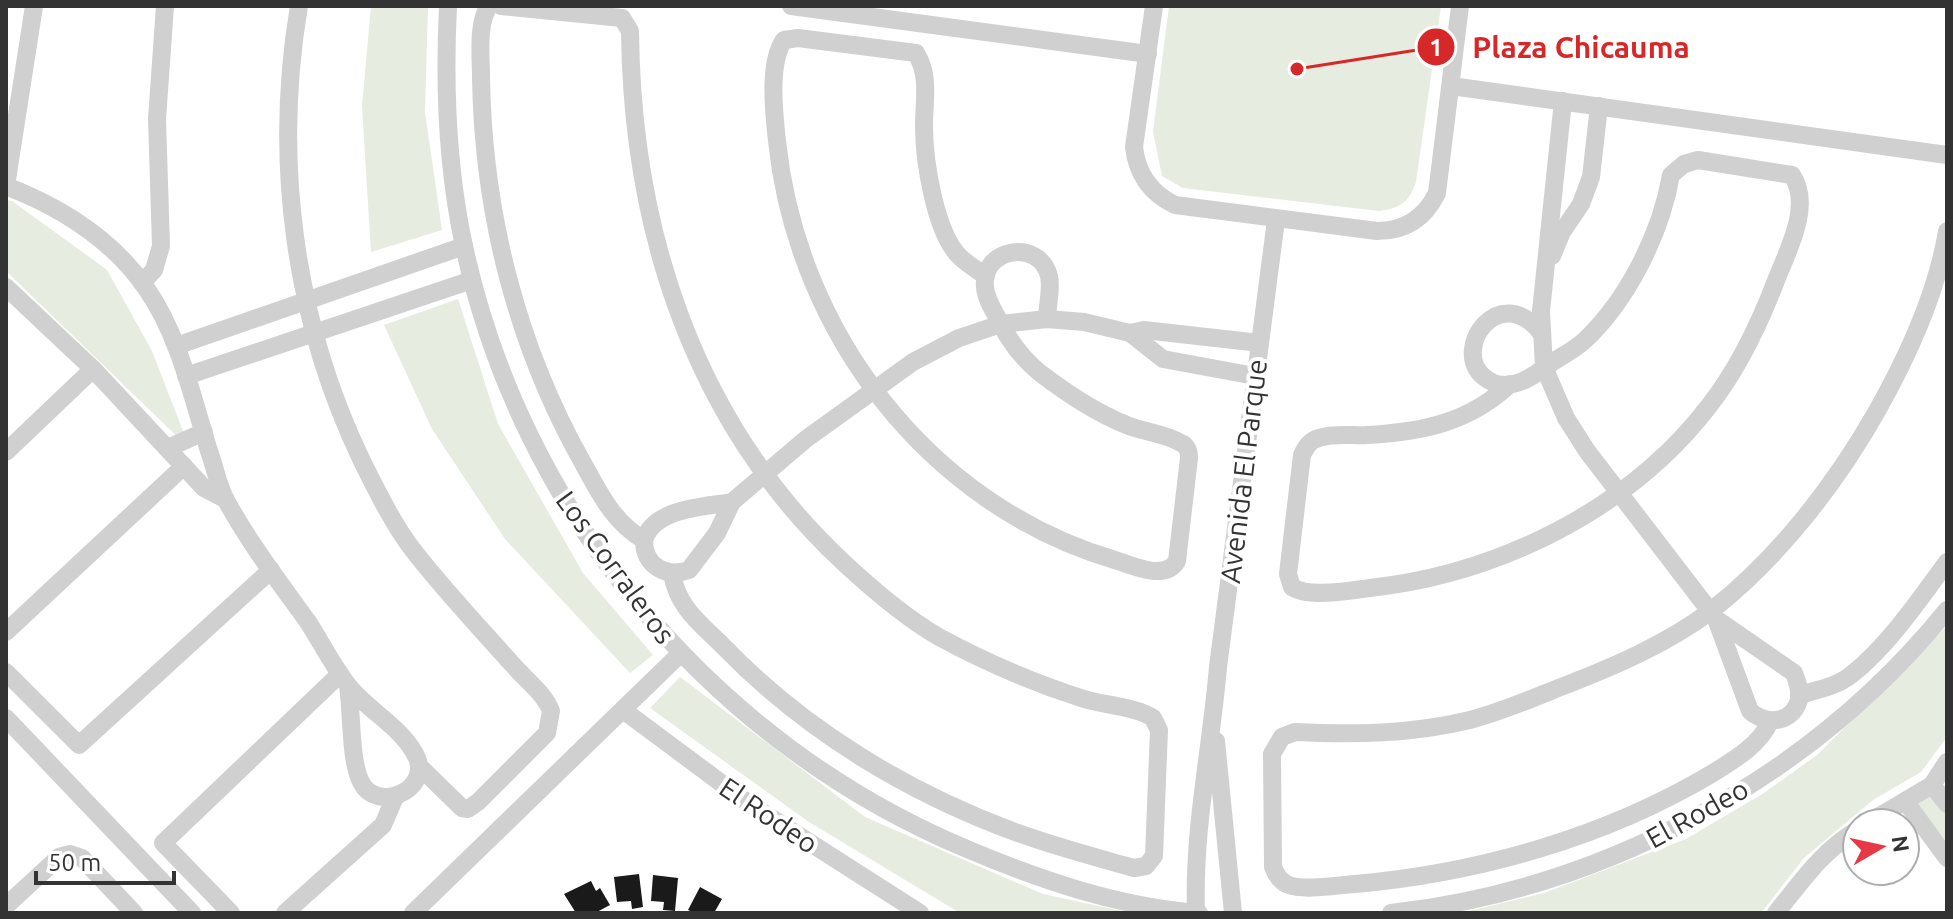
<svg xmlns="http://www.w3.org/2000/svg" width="1953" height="919" font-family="Ubuntu,sans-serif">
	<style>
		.green { fill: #e6ecdf }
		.building { fill: #1a1a1a }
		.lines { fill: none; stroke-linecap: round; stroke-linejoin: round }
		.street { stroke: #d0d0d0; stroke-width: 18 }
		.labels { text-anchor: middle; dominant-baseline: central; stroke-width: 8; stroke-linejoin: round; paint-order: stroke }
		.street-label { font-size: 28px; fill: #333; stroke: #fff }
		.leader { fill: none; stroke: #d62828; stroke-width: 3 }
		.callout-dot { fill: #d62828; stroke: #fff; stroke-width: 3 }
		.mark-label { font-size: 24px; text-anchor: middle; font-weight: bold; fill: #fff }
		.callout-label { font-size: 30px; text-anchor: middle; font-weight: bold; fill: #d62828; stroke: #fff; stroke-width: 8; stroke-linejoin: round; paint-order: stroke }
	</style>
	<rect width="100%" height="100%" fill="#fff"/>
	<g class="green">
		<polygon points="371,6 428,6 425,112 442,230 371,252 362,106"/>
		<path d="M1169,6H1441L1416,182C1409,202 1401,208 1379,211L1183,188L1162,176L1153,132Z"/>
		<polygon points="6,200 12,201 107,270 152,351 190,449 6,271"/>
		<polygon points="458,299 498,424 583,573 653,655 630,673 505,539 432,429 384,325"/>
		<polygon points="1947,626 1947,737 1921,772 1873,800 1804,858 1761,913 1461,913 1544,893 1686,839 1764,793 1817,755"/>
		<polygon points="680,677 865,817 1043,894 1131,913 960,913 809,822 650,708"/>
		<polygon points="1932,793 1947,812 1947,842 1916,803"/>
	</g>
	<g class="building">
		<polygon points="639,874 643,907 632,909 631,901 617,902 614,877"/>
		<polygon points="653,875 678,878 675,911 663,910 664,902 651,901"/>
		<polygon points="591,881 596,891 600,888 610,905 595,913 576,913 564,894"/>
		<polygon points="700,887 722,899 714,913 695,913 688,910"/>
	</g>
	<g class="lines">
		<g class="street">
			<path d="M299,6C273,160 294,320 362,461C377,491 393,524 413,550C444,590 479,627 513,665C525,679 545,694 551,711L547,733L478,802L468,809L462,808L419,766"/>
			<path d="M448,6C444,86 447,168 464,246C522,515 713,743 967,849C1040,880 1119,907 1199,913"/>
			<path d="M489,6C477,23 481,56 481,77C483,213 517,347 584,465C600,494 614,523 644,540"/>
			<path d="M501,6L622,18L630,31C632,231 694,423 843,562C872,589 904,617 939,637C985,662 1034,683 1084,699C1103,705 1137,707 1153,718L1159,730L1154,856L1146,866L1134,868C1095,857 1056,847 1018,833C908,793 804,730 723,646C700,623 677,607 672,573"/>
			<polyline points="791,6 1148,54"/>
			<path d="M1154,6L1134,147C1137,174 1150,193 1175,205L1377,231C1405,231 1425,218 1437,193L1460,6"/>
			<polyline points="1451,86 1947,155"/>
			<path d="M1563,101L1541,311L1544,367L1566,418L1587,451L1716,619L1750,711C1766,725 1792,724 1799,700C1801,691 1797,681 1794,673L1716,619"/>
			<path d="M6,186C60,207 112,239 146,288C179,335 192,396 209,451C215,467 218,487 227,502C250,544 280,583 308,622C321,642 332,664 347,684C366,710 403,727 417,758C430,791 376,813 361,782C350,761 352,712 348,686"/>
			<polyline points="6,186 34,6"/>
			<polyline points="1552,256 1562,232 1581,204 1591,177 1599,106"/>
			<path d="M986,276C977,270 967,264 960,257C935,233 924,160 924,126C924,100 930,76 916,53L798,38L784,40C768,63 774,113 777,141C797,332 928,505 1115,560C1133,566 1165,581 1177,561L1189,458C1189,452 1188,446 1181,443C1167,434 1145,432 1129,426C1096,413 1068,394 1040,373C1024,360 1012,345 1002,326C996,314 986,301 985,287C981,248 1039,238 1049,276C1052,289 1047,306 1047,319"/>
			<polyline points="142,283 154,270 161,246 157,119 165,6"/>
			<polyline points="6,287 93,369 204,488 225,499"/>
			<polyline points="1130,333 1163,359 1255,376"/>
			<polyline points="176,346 464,246"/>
			<polyline points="186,376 472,280"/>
			<path d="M1510,384C1470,422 1423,432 1368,435C1353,436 1334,433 1319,438C1310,440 1306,447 1302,455L1288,574L1292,587C1308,598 1350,591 1370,588C1498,574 1629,510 1709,406C1739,368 1760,323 1777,278C1789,248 1812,205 1792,175L1698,160L1684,164L1671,175C1661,233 1628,300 1584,341C1572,352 1557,358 1544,368C1527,381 1504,394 1484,377C1450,349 1500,279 1542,334"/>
			<polyline points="168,448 204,432"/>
			<polyline points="6,452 93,369"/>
			<path d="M732,502C704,507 654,508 644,540C644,566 666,578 689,570L717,533L732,502L806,439L913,362L959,338L1001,324L1047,319L1084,322L1130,333L1144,330L1260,343"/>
			<polyline points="6,632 184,466"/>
			<polyline points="6,672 79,745 271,570"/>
			<path d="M1799,695C1816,690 1836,687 1851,675C1887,647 1920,599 1947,562"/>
			<polyline points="623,710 748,803 920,913"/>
			<polyline points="6,718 192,913"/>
			<path d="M1770,721C1761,744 1734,760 1713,773C1606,837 1479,873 1355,884C1338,885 1304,891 1289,885C1280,882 1276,875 1273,867L1272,754L1282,737L1295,732C1354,735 1412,734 1470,720C1501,712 1531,699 1561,687C1613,667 1667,644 1712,610C1779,557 1835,485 1877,411C1908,356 1937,293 1947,231"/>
			<polyline points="1216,741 1233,913"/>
			<polyline points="1932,785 1947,804"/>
			<polyline points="1905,801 1947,858"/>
			<polyline points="1868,823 1932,785 1947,762"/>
			<polyline points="6,906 59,857 70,854 82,858 134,913"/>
			<polyline points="231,913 163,843 340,674"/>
			<polyline points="285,913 383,825 395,797"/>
			<polyline points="413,913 680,654"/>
			<path d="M1196,913C1193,830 1211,750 1218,667L1276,220"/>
			<path d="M1391,913C1605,889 1811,778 1947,610"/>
			<path d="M1776,913C1803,880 1820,853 1857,830"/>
		</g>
	</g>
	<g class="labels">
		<g class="street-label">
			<text transform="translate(1243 471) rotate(-83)">Avenida El Parque</text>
			<text transform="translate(616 567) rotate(54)">Los Corraleros</text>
			<text transform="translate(1697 813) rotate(-29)">El Rodeo</text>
			<text transform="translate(769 815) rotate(34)">El Rodeo</text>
		</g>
	</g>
	<path class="leader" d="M1297 69L1436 47"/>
	<g class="callout-dot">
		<circle cx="1297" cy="69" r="8"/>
		<circle cx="1436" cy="47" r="20"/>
	</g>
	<g class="mark-label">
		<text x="1436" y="56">1</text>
	</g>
	<g class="callout-label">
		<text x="1581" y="58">Plaza Chicauma</text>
	</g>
	<rect width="1953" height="919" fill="none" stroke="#333333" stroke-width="16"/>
	<g transform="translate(1881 847) rotate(81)"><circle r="38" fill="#ffffff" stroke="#adadad" stroke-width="2"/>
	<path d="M0-6L14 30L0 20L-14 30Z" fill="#e63946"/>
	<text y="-12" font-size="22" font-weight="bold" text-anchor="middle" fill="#333333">N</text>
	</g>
	<path d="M36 871v12h138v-12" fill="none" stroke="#333333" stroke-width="4"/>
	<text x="48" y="871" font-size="24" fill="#333333" stroke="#ffffff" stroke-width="6" paint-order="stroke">50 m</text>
</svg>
